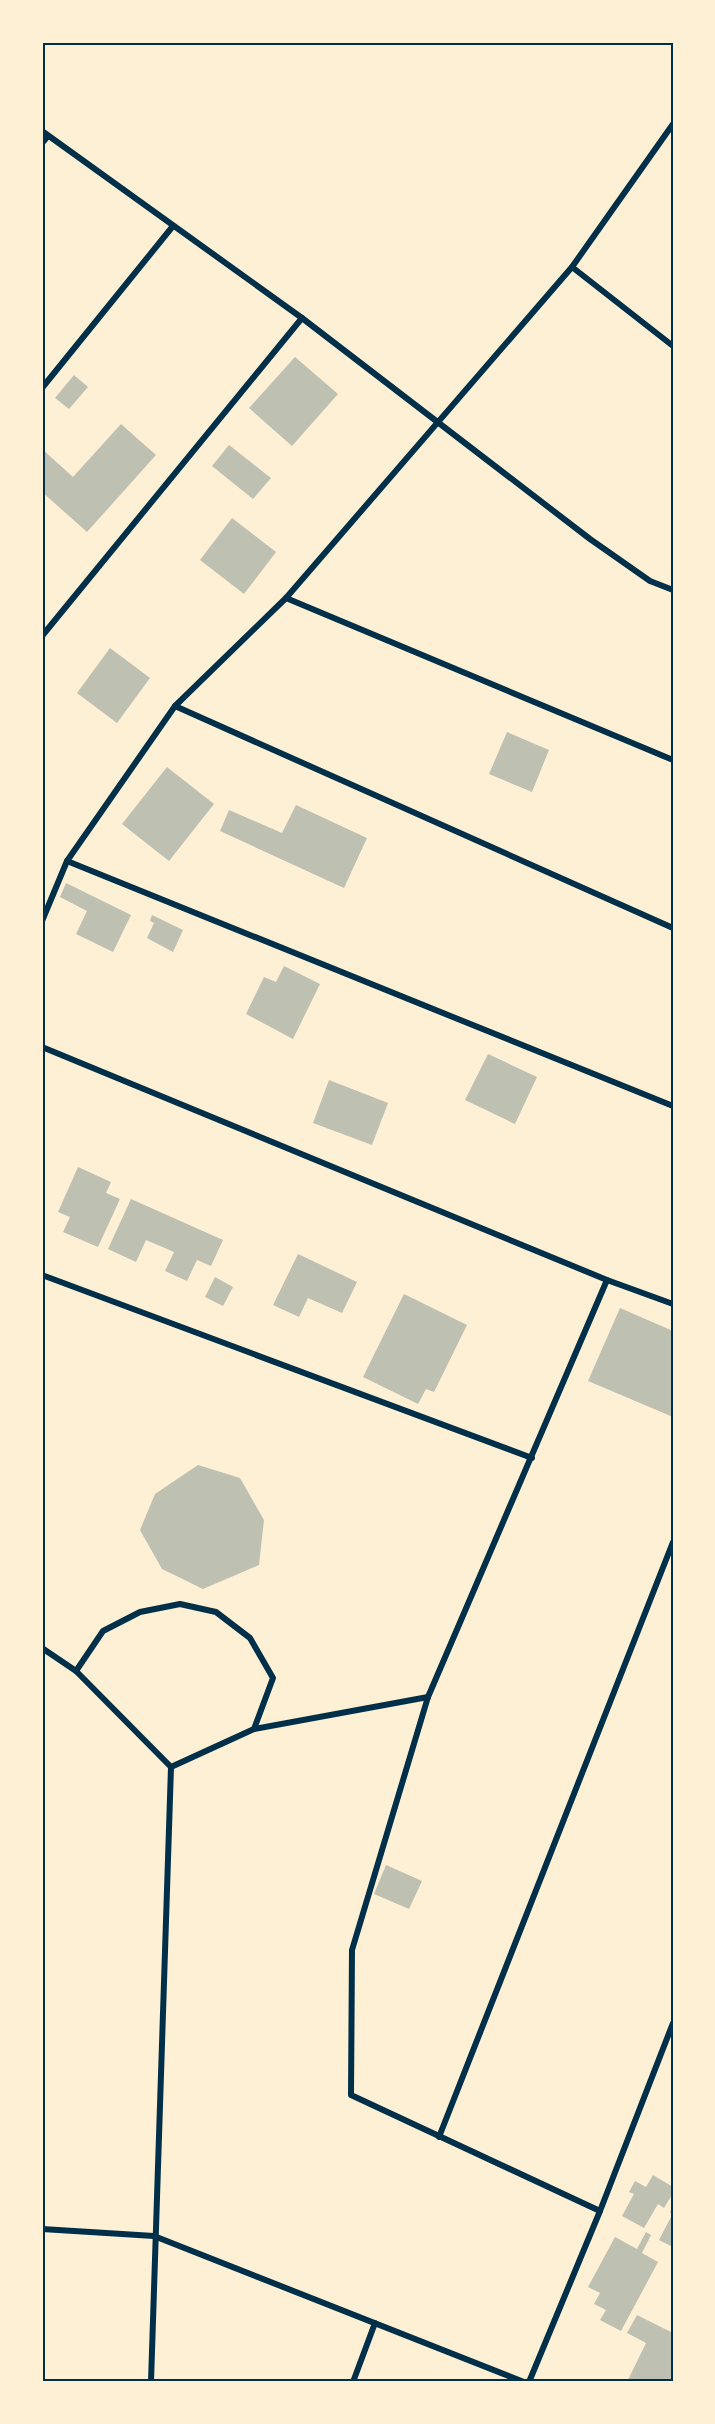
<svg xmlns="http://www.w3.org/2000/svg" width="715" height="2424" font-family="'Asap Condensed',sans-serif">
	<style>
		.building { fill: #bec0b2 }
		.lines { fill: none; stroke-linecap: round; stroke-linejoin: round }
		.minor { stroke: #003049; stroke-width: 6 }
		.neatline { fill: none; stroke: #003049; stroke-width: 2 }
	</style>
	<rect width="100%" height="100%" fill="#fdf0d5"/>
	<g class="building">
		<polygon points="295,357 338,394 292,446 249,408"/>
		<polygon points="74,375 88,387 69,409 55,398"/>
		<polygon points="121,424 156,455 87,532 42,492 42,449 73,477"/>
		<polygon points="229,445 271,478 253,499 212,466"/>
		<polygon points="232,518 276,552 244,594 200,560"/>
		<polygon points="110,648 150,678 117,723 77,693"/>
		<polygon points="507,732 549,750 532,792 489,774"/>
		<polygon points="167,767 214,804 169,861 122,824"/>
		<polygon points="296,805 367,838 344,888 220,831 229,810 282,833"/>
		<polygon points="66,883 131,915 113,952 76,934 87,911 60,897"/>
		<polygon points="152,915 183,930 173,952 147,938 154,923 150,921"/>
		<polygon points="284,966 320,984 293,1039 246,1014 264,977 276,982"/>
		<polygon points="488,1054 537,1077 515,1124 465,1100"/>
		<polygon points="329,1080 388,1103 372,1145 313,1123"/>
		<polygon points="78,1167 111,1182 106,1193 120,1199 98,1247 63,1232 70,1217 58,1212"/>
		<polygon points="131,1199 223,1240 211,1266 197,1260 187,1281 165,1271 174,1252 146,1240 136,1262 108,1249"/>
		<polygon points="298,1254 357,1282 342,1313 308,1298 299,1317 273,1305"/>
		<polygon points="215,1277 233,1287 223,1306 205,1297"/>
		<polygon points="404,1294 467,1325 434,1392 426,1389 418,1404 363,1377"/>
		<polygon points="620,1308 673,1331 673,1417 588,1381"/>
		<polygon points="198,1465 240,1478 264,1520 259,1565 203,1589 162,1569 140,1530 155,1494"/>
		<polygon points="386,1865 422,1881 409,1909 374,1894"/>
		<polygon points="653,2175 673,2187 673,2193 664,2208 658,2204 644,2228 622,2216 634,2194 629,2192 635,2181 646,2187"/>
		<polygon points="673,2205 673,2247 659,2240 672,2215 670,2212"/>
		<polygon points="646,2232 651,2235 642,2253 658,2262 621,2331 600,2320 606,2310 594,2304 600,2293 588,2287 615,2237 637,2249"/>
		<polygon points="637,2315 673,2333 673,2382 627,2382 646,2343 627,2333"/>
	</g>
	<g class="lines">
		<g class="minor">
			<polyline points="42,131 302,318 590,539 650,581 673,590"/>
			<polyline points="42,143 48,136"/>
			<polyline points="572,267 673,346"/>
			<polyline points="42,388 173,226"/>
			<polyline points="286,598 673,760"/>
			<polyline points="42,636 302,318"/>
			<polyline points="175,706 673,928"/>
			<polyline points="67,861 673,1106"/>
			<polyline points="42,921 67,861 175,706 286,598 572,267 673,124"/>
			<polyline points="42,1047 607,1280 673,1304"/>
			<polyline points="42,1275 532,1458"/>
			<polyline points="42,1648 76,1671 171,1767"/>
			<polyline points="76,1671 103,1631 140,1612 180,1604 216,1612 250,1638 273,1678 254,1729"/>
			<polyline points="439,2137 673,1542"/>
			<polyline points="600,2211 351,2095 352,1950 428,1697 607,1280"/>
			<polyline points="42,2229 154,2236 524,2382"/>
			<polyline points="151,2382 171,1767 254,1729 428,1697"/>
			<polyline points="353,2382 375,2323"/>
			<polyline points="529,2382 600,2211 673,2023"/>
		</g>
	</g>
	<rect width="715" height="2424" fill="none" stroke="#fdf0d5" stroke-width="87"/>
	<rect x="44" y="44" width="628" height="2336" class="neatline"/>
</svg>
